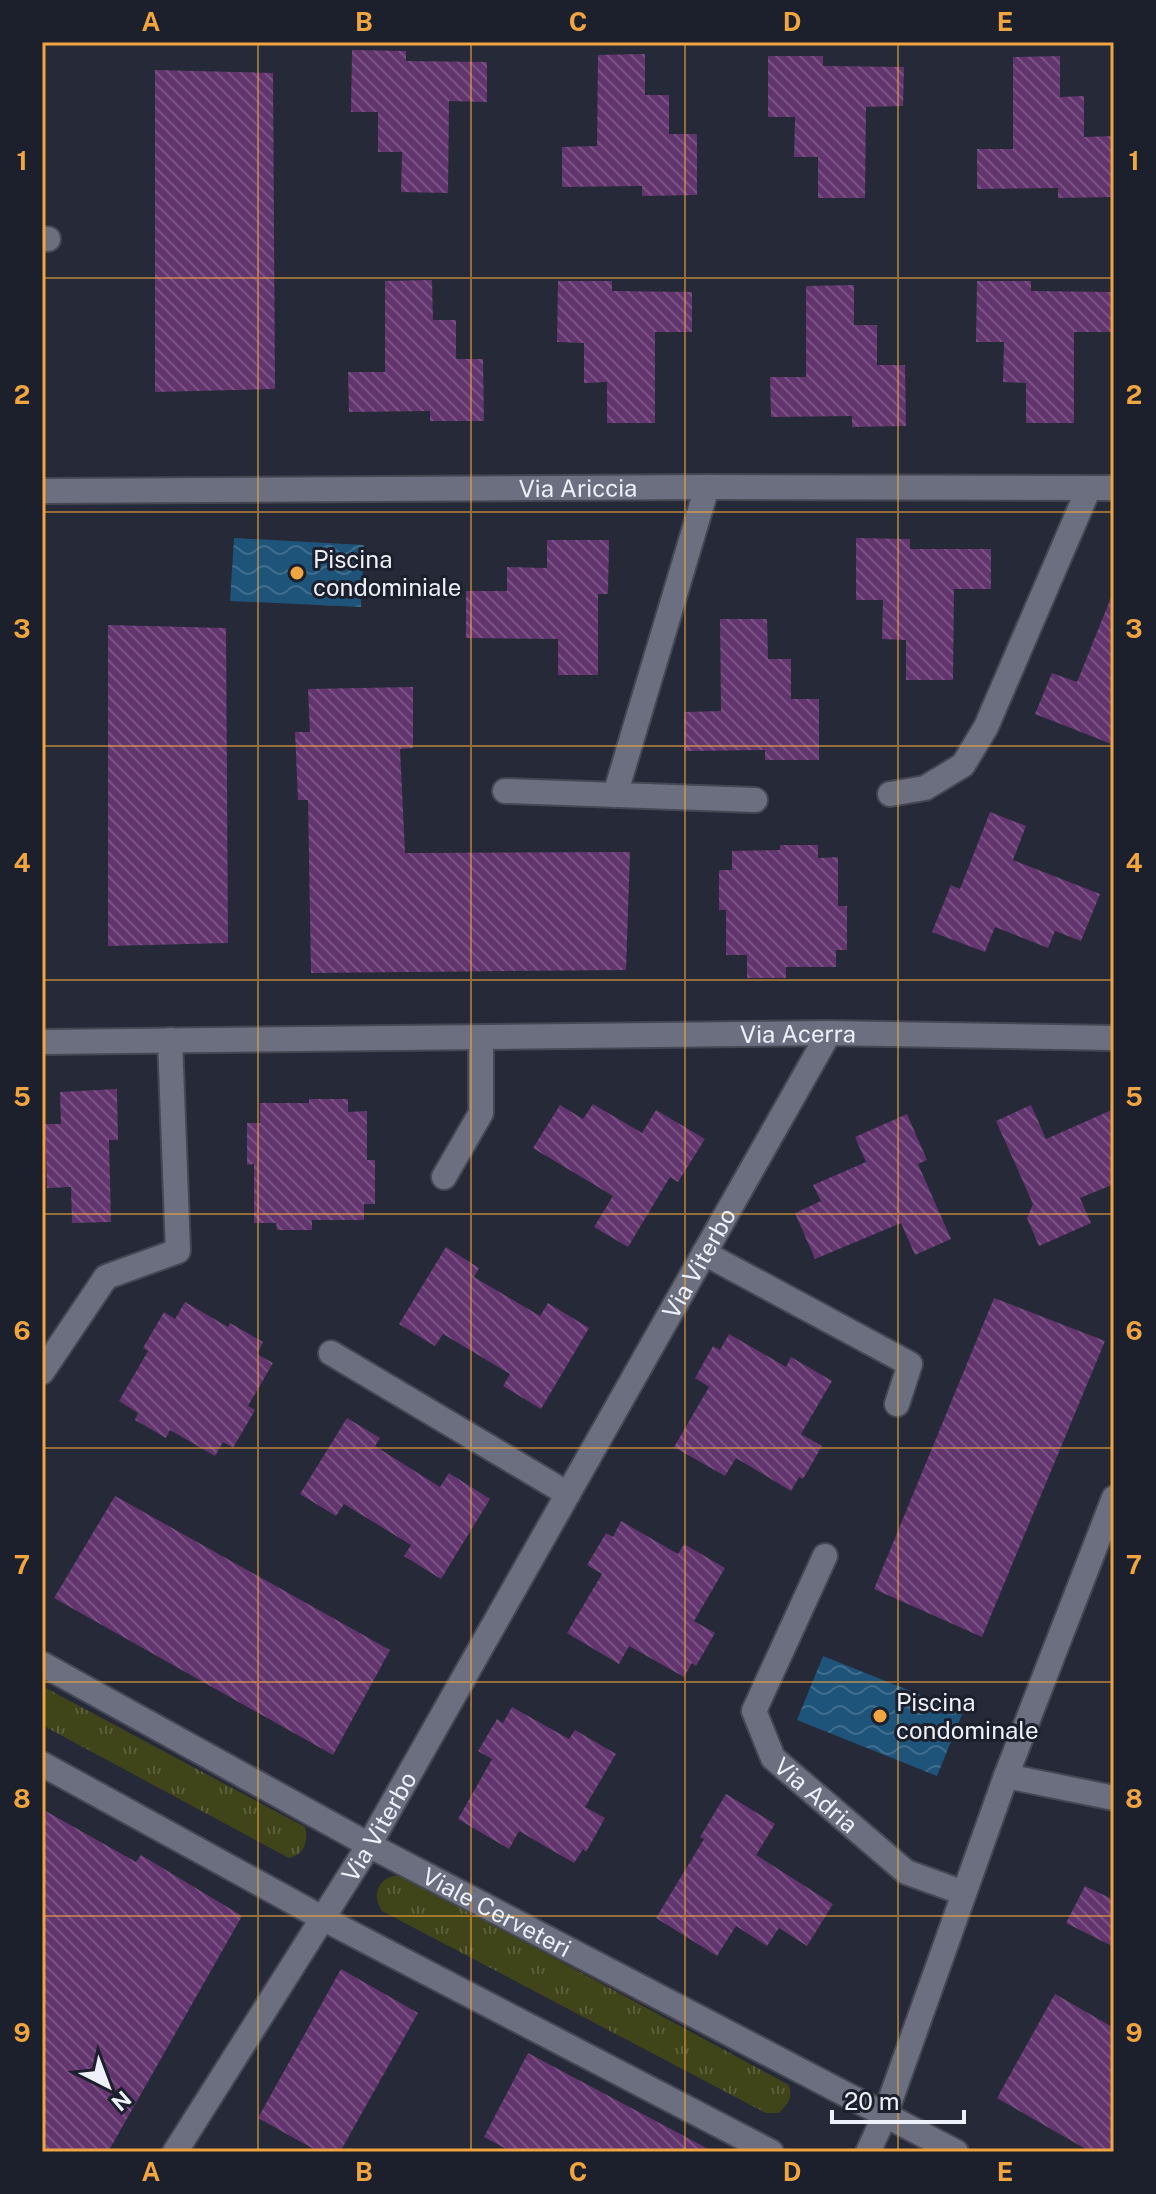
<svg xmlns="http://www.w3.org/2000/svg" width="1156" height="2194" font-family="'Public Sans',sans-serif">
	<style>
		.grass { fill: url(#grass-tufts) }
		.water { fill: url(#water-waves) }
		.building { fill: url(#building-back-hatch) }
		.lines { fill: none; stroke-linecap: round; stroke-linejoin: round }
		.minor-casing { stroke: #454753; stroke-width: 28 }
		.minor { stroke: #6c6f80; stroke-width: 24 }
		.grid { fill: none; stroke: #f1a540; stroke-width: 2; stroke-opacity: 0.55 }
		.poi-dot { fill: #f1a540; stroke: #1c1f2c; stroke-width: 3 }
		.labels { text-anchor: middle; dominant-baseline: central; stroke-width: 6; stroke-linejoin: round; paint-order: stroke }
		.street-label { font-size: 24px; fill: #eef0fa; stroke: #1c1f2c }
		.poi-label { font-size: 24px; fill: #eef0fa; stroke: #1c1f2c; text-anchor: start }
		.neatline { fill: none; stroke: #f1a540; stroke-width: 3 }
		.grid-label { font-size: 26px; text-anchor: middle; font-weight: bold; fill: #f1a540 }
	</style>
	<defs>
		<pattern id="grass-tufts" width="24" height="20" patternUnits="userSpaceOnUse" patternTransform="scale(2)"><rect width="24" height="20" fill="#404419"/><path d="M3 7l-1-3M5 7V3M7 7l1-3M15 17l-1-3M17 17v-4M19 17l1-3" fill="none" stroke="#5c5f3b"/></pattern>
		<pattern id="water-waves" width="16" height="10" patternUnits="userSpaceOnUse" patternTransform="scale(2)"><rect width="16" height="10" fill="#1e547a"/><path d="M0 5q4-4 8 0t8 0" fill="none" stroke="#3f6d8e"/></pattern>
		<pattern id="building-back-hatch" width="6" height="6" patternUnits="userSpaceOnUse" patternTransform="scale(2)"><rect width="6" height="6" fill="#63356e"/><path d="M-1 5l2 2M0 0l6 6M5-1l2 2" fill="none" stroke="#7a5384"/></pattern>
	</defs>
	<rect width="100%" height="100%" fill="#262937"/>
	<g class="grass">
		<path d="M42,1686L305,1827C309,1841 304,1855 289,1858L42,1725Z"/>
		<path d="M401,1875L789,2085C793,2097 788,2104 779,2113H766L382,1911C370,1892 380,1876 401,1875Z"/>
	</g>
	<g class="water">
		<polygon points="234,538 364,545 361,607 230,601"/>
		<polygon points="823,1656 963,1712 937,1776 797,1720"/>
	</g>
	<g class="building">
		<polygon points="352,50 406,51 406,61 487,62 487,102 449,101 448,193 401,192 402,152 378,152 378,112 351,112"/>
		<polygon points="645,54 645,95 669,95 669,134 697,134 697,195 642,196 642,186 562,187 562,147 597,146 598,55"/>
		<polygon points="768,56 823,56 823,66 904,67 903,106 866,107 865,198 818,198 818,157 794,157 795,117 768,117"/>
		<polygon points="1060,56 1060,97 1084,96 1084,137 1112,136 1112,197 1058,198 1058,188 977,189 977,149 1013,149 1013,57"/>
		<polygon points="155,70 273,73 275,389 155,392"/>
		<polygon points="432,280 433,320 456,320 456,359 483,359 484,421 430,421 430,411 349,412 348,372 385,372 385,281"/>
		<polygon points="558,281 612,281 612,291 692,292 692,332 655,332 655,423 607,423 607,382 584,383 584,343 557,342"/>
		<polygon points="977,281 1031,281 1031,291 1112,292 1111,332 1074,332 1074,423 1026,423 1026,383 1003,382 1004,342 976,342"/>
		<polygon points="854,285 854,325 877,325 877,365 905,365 906,426 852,427 852,416 771,417 770,377 806,377 806,286"/>
		<polygon points="856,538 910,539 910,549 991,549 991,589 954,589 953,680 906,680 906,640 882,639 883,600 856,600"/>
		<polygon points="547,540 609,540 608,594 598,594 598,675 558,675 558,639 466,638 466,591 507,591 507,567 547,568"/>
		<polygon points="1112,595 1114,596 1114,745 1035,714 1052,673 1077,682"/>
		<polygon points="720,619 767,619 768,659 791,659 791,699 819,699 819,760 765,760 765,750 684,751 684,712 721,711"/>
		<polygon points="108,625 226,628 228,943 108,946"/>
		<polygon points="413,687 413,748 400,749 405,853 630,852 626,970 311,973 308,800 298,800 295,732 310,732 308,689"/>
		<polygon points="990,812 1026,826 1013,860 1100,894 1081,941 1055,931 1048,948 995,927 985,952 932,932 951,885 960,889"/>
		<polygon points="780,845 818,845 818,858 838,857 838,906 847,906 847,950 836,950 836,967 786,967 786,978 747,978 747,955 726,955 726,910 719,910 719,870 732,870 732,851 780,850"/>
		<polygon points="117,1089 118,1140 109,1140 111,1222 72,1223 71,1187 47,1188 45,1124 61,1124 60,1092"/>
		<polygon points="309,1099 348,1099 348,1112 367,1111 367,1160 375,1160 375,1204 364,1204 364,1220 312,1220 312,1230 277,1230 276,1223 254,1223 254,1164 247,1165 247,1123 260,1123 260,1103 309,1103"/>
		<polygon points="593,1104 642,1133 656,1110 705,1139 678,1182 670,1177 628,1247 594,1227 613,1196 533,1148 560,1105 583,1119"/>
		<polygon points="1031,1105 1046,1139 1114,1109 1114,1184 1080,1198 1091,1223 1039,1246 1027,1218 1033,1204 996,1121"/>
		<polygon points="907,1114 927,1160 918,1164 951,1239 915,1255 901,1223 815,1259 795,1213 821,1201 813,1185 866,1162 855,1137"/>
		<polygon points="446,1247 479,1268 474,1277 540,1316 548,1303 589,1328 541,1409 503,1386 510,1374 443,1334 435,1346 399,1324"/>
		<polygon points="994,1298 1105,1341 982,1637 874,1589"/>
		<polygon points="185,1302 228,1327 230,1323 263,1342 257,1354 273,1363 248,1406 255,1410 233,1448 223,1442 215,1456 170,1430 166,1438 135,1420 138,1413 119,1401 148,1351 143,1348 164,1312 175,1319"/>
		<polygon points="729,1334 786,1367 791,1357 832,1381 801,1434 822,1446 803,1479 799,1477 791,1491 736,1458 725,1476 674,1447 709,1387 695,1378 713,1346 720,1350"/>
		<polygon points="347,1418 380,1438 375,1446 440,1487 449,1473 490,1499 441,1579 404,1556 411,1545 344,1504 336,1516 300,1494"/>
		<polygon points="115,1496 390,1650 333,1755 54,1598"/>
		<polygon points="621,1521 678,1554 684,1544 725,1568 694,1621 715,1633 696,1666 692,1663 684,1677 629,1646 619,1664 567,1633 602,1574 587,1565 606,1533 613,1537"/>
		<polygon points="512,1707 569,1739 575,1730 616,1754 585,1807 605,1818 586,1852 583,1849 574,1863 519,1831 509,1849 458,1819 492,1759 478,1751 497,1719 503,1723"/>
		<polygon points="726,1794 775,1824 756,1855 833,1904 807,1946 779,1928 767,1946 736,1926 717,1956 656,1918 704,1839 700,1837"/>
		<polygon points="42,1809 136,1862 141,1855 242,1916 108,2152 42,2152"/>
		<polygon points="1085,1886 1114,1900 1114,1947 1066,1923"/>
		<polygon points="341,1969 418,2013 340,2152 319,2152 258,2118"/>
		<polygon points="1055,1994 1114,2028 1114,2152 1091,2152 997,2098"/>
		<polygon points="528,2053 714,2152 512,2152 484,2137"/>
	</g>
	<g class="lines">
		<defs>
			<g id="minor">
				<polyline points="42,239 48,239"/>
				<path id="s1" d="M42,491L707,487L1114,488"/>
				<polyline points="505,791 755,800"/>
				<polyline points="890,794 925,788 963,765 986,727 1089,488"/>
				<polyline points="615,795 707,487"/>
				<path id="s2" d="M42,1042L829,1033L1114,1038"/>
				<polyline points="444,1177 481,1113 481,1037"/>
				<polyline points="704,1253 910,1364 897,1404"/>
				<polyline points="331,1353 568,1494"/>
				<polyline points="42,1372 106,1277 178,1251 170,1040"/>
				<path id="s3" d="M825,1556L754,1711L773,1758L906,1872L964,1893"/>
				<path id="s4" d="M42,1664L369,1845L956,2152"/>
				<polyline points="42,1764 324,1919 771,2152"/>
				<polyline points="1006,1776 1114,1798"/>
				<path id="s5" d="M175,2152L369,1845L829,1033"/>
				<polyline points="868,2152 885,2115 1006,1776 1114,1498"/>
			</g>
		</defs>
		<use href="#minor" class="minor-casing"/>
		<use href="#minor" class="minor"/>
	</g>
	<path class="grid" d="M258,42V2152M471,42V2152M685,42V2152M898,42V2152M42,278H1114M42,512H1114M42,746H1114M42,980H1114M42,1214H1114M42,1448H1114M42,1682H1114M42,1916H1114"/>
	<g class="poi-dot">
		<circle cx="297" cy="573" r="8"/>
		<circle cx="880" cy="1716" r="8"/>
	</g>
	<g class="labels">
		<g class="street-label">
			<text stroke="none"><textPath href="#s1" startOffset="536">Via Ariccia</textPath></text>
			<text stroke="none"><textPath href="#s2" startOffset="756">Via Acerra</textPath></text>
			<text stroke="none"><textPath href="#s5" startOffset="1032">Via Viterbo</textPath></text>
			<text stroke="none"><textPath href="#s3" startOffset="278">Via Adria</textPath></text>
			<text stroke="none"><textPath href="#s5" startOffset="384">Via Viterbo</textPath></text>
			<text stroke="none"><textPath href="#s4" startOffset="518">Viale Cerveteri</textPath></text>
		</g>
		<g class="poi-label">
			<text x="313" y="559">Piscina<tspan x="313" dy="28">condominiale</tspan></text>
			<text x="896" y="1702">Piscina<tspan x="896" dy="28">condominale</tspan></text>
		</g>
	</g>
	<rect width="1156" height="2194" fill="none" stroke="#1c1f2c" stroke-width="88"/>
	<g transform="translate(108 2086) rotate(138)" stroke="#1c1f2c" stroke-width="6" paint-order="stroke">
	<path d="M0-6L14 30L0 20L-14 30Z" fill="#eef0fa"/>
	<text y="-12" font-size="22" font-weight="bold" text-anchor="middle" fill="#eef0fa">N</text>
	</g>
	<path d="M832 2110v12h132v-12" fill="none" stroke="#eef0fa" stroke-width="4"/>
	<text x="844" y="2110" font-size="24" fill="#eef0fa" stroke="#1c1f2c" stroke-width="6" paint-order="stroke">20 m</text>
	<rect x="44" y="44" width="1068" height="2106" class="neatline"/>
	<g class="grid-label">
		<text x="151" y="31">A</text>
		<text x="364" y="31">B</text>
		<text x="578" y="31">C</text>
		<text x="792" y="31">D</text>
		<text x="1005" y="31">E</text>
		<text x="22" y="170">1</text>
		<text x="1134" y="170">1</text>
		<text x="22" y="404">2</text>
		<text x="1134" y="404">2</text>
		<text x="22" y="638">3</text>
		<text x="1134" y="638">3</text>
		<text x="22" y="872">4</text>
		<text x="1134" y="872">4</text>
		<text x="22" y="1106">5</text>
		<text x="1134" y="1106">5</text>
		<text x="22" y="1340">6</text>
		<text x="1134" y="1340">6</text>
		<text x="22" y="1574">7</text>
		<text x="1134" y="1574">7</text>
		<text x="22" y="1808">8</text>
		<text x="1134" y="1808">8</text>
		<text x="22" y="2042">9</text>
		<text x="1134" y="2042">9</text>
		<text x="151" y="2181">A</text>
		<text x="364" y="2181">B</text>
		<text x="578" y="2181">C</text>
		<text x="792" y="2181">D</text>
		<text x="1005" y="2181">E</text>
	</g>
</svg>
